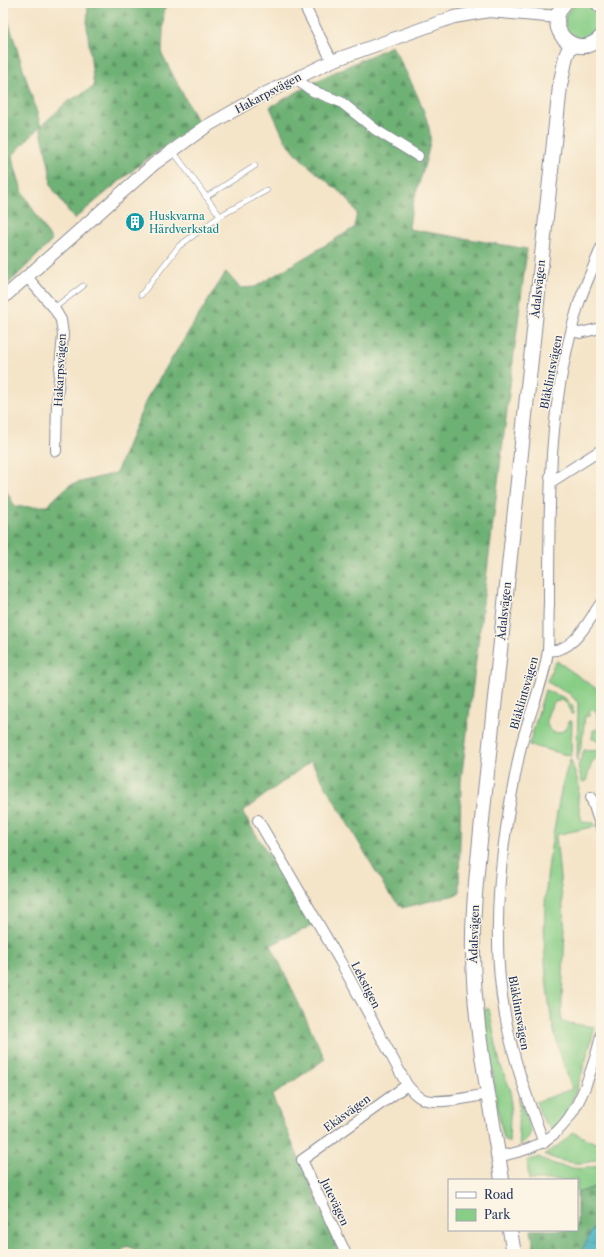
<svg xmlns="http://www.w3.org/2000/svg" width="604" height="1257" font-family="'Libre Caslon Text',serif">
	<style>
		.green { fill: #89ce87; stroke: #527e72 }
		.forest { fill: url(#forest-firs); stroke: #447069 }
		.water { fill: url(#water-ripples); stroke: #2d6e8c }
		.lines { fill: none; stroke-linecap: round; stroke-linejoin: round }
		.service-casing { stroke: #888a93; stroke-width: 6 }
		.minor-casing { stroke: #888a93; stroke-width: 12 }
		.tertiary-casing { stroke: #888a93; stroke-width: 14 }
		.secondary-casing { stroke: #888a93; stroke-width: 16 }
		.service { stroke: #fff; stroke-width: 5 }
		.minor { stroke: #fff; stroke-width: 10 }
		.tertiary { stroke: #fff; stroke-width: 12 }
		.secondary { stroke: #fff; stroke-width: 14 }
		.labels { text-anchor: middle; dominant-baseline: central; stroke-width: 3; stroke-linejoin: round; paint-order: stroke }
		.street-label { font-size: 11px; fill: #1b2f5e; stroke: #fcf5e5 }
		.culture-label { font-size: 11px; fill: #0d838f; stroke: #fcf5e5; text-anchor: start }
	</style>
	<defs>
		<pattern id="forest-firs" width="22" height="20" patternUnits="userSpaceOnUse"><rect width="22" height="20" fill="#6eb174"/><path d="M5 1l3.5 6h-7zM16 11l3.5 6h-7z" fill="#5a9062"/></pattern>
		<pattern id="water-ripples" width="26" height="14" patternUnits="userSpaceOnUse"><rect width="26" height="14" fill="#3faebb"/><path d="M2 4q2-2 4 0t4 0M15 11q2-2 4 0t4 0" fill="none" stroke="#348e9b"/></pattern>
	</defs>
	<rect width="100%" height="100%" fill="#fcf5e5"/>
	<filter id="ink" filterUnits="userSpaceOnUse"><feTurbulence type="fractalNoise" baseFrequency=".025" numOctaves="2"/><feDisplacementMap in="SourceGraphic" scale="8" xChannelSelector="R" yChannelSelector="G"/><feConvolveMatrix kernelMatrix="1 2 1 2 8 2 1 2 1" color-interpolation-filters="sRGB"/></filter>
	<filter id="wash" filterUnits="userSpaceOnUse"><feTurbulence type="fractalNoise" baseFrequency=".012" numOctaves="4" result="noise"/><feDisplacementMap in="SourceGraphic" scale="16" xChannelSelector="R" yChannelSelector="G"/><feGaussianBlur stdDeviation="0.9" result="paint"/><feColorMatrix in="noise" values="0 0 0 0 0 0 0 0 0 0 0 0 0 0 0 0 0 1.4 0 .05"/><feComposite in="paint" operator="in"/></filter>
	<g filter="url(#wash)">
		<rect width="100%" height="100%" fill="#f4e4c8"/>
		<g class="green">
			<circle cx="582" cy="21" r="17"/>
			<polygon points="557,661 601,692 601,754 592,762 586,781 582,782 578,766 584,750 598,751 599,740 592,739 593,730 598,730 599,719 597,718 597,711 590,710 589,716 585,716 582,743 577,761 578,703 570,694 547,682 553,666"/>
			<path d="M545,690L565,698L573,706V714H571C570,707 568,704 562,700L555,702C548,710 541,727 555,733C562,733 567,729 569,721H572L571,756L529,745Z"/>
			<path d="M570,760H571L579,785L578,802L582,822L594,823L596,826L556,835L565,930L561,1022L595,1027C588,1050 573,1116 554,1129C543,1127 540,1111 536,1102L572,1089C564,1065 555,1041 551,1016C540,950 543,884 556,819C559,799 563,779 570,760Z"/>
			<polygon points="484,1009 489,1009 500,1064 511,1091 509,1143 504,1139 498,1112"/>
			<polygon points="519,1097 531,1132 527,1140 520,1146 518,1130"/>
			<path d="M573,1132L601,1146V1157C584,1168 562,1162 545,1155L565,1140Z"/>
			<path d="M539,1157C557,1167 581,1173 601,1164V1185L577,1193V1180H529L527,1161Z"/>
		</g>
		<g class="forest">
			<polygon points="88,3 172,3 164,9 162,54 198,123 143,162 74,219 51,186 49,166 40,126 12,156 22,191 52,241 3,289 3,4 41,126 67,102 94,87 87,26"/>
			<path d="M392,46C403,65 434,123 430,142C425,172 411,198 409,229L527,249L461,781L459,894L402,908L389,894L311,761L242,812L313,925L271,945L325,1059L272,1096L340,1254H144L127,1246L118,1254H3V484L15,507L47,506L69,485L116,473L147,398L226,272L240,288L255,287L354,228L357,213L347,198L304,162L285,140L270,107L326,76Z"/>
			<polygon points="601,1185 601,1213 580,1254 535,1254 531,1230 577,1230 577,1193"/>
		</g>
		<polygon class="water" points="601,1213 601,1254 580,1254"/>
	</g>
	<g filter="url(#ink)">
		<g class="lines">
			<defs>
				<g id="service">
					<polyline points="173,151 220,216 267,190"/>
					<polyline points="206,197 255,166"/>
					<polyline points="141,295 179,246 220,216"/>
					<polyline points="54,308 83,286"/>
				</g>
				<g id="minor">
					<polyline points="303,3 332,61"/>
					<polyline points="295,79 313,91 341,102 376,130 418,156"/>
					<polyline points="27,277 54,308 61,320 63,335 57,400 56,451"/>
					<polyline points="572,331 580,333 601,328"/>
					<polyline points="550,477 554,480 601,450"/>
					<path d="M548,650C573,654 588,621 601,603"/>
					<polyline points="591,797 601,827"/>
					<path d="M258,820L340,961L407,1085C412,1091 418,1098 426,1100C442,1104 471,1097 488,1094"/>
					<path d="M544,1143C528,1101 513,1059 505,1015C489,929 502,837 520,751C527,717 544,684 548,650C549,635 548,619 549,604C549,561 549,518 551,475C553,418 562,359 579,303C585,285 594,266 601,248"/>
					<path d="M499,1156C550,1148 571,1126 588,1079C593,1064 599,1049 601,1034"/>
					<polyline points="346,1254 302,1160 407,1085"/>
				</g>
				<polyline id="tertiary" points="3,298 154,164 207,126 258,97 332,61 454,17 489,11 558,17"/>
				<g id="secondary">
					<path d="M565,3C541,28 577,63 601,37"/>
					<polyline points="598,3 601,6"/>
					<path d="M502,1180C491,1105 474,1030 473,954C472,909 478,864 482,820L560,86L566,56L571,44"/>
					<polyline points="510,1230 514,1254"/>
				</g>
			</defs>
			<use href="#service" class="service-casing"/>
			<use href="#minor" class="minor-casing"/>
			<use href="#tertiary" class="tertiary-casing"/>
			<use href="#secondary" class="secondary-casing"/>
			<use href="#service" class="service"/>
			<use href="#minor" class="minor"/>
			<use href="#tertiary" class="tertiary"/>
			<use href="#secondary" class="secondary"/>
		</g>
	</g>
	<defs>
		<symbol id="building-disc" viewBox="-11 -11 22 22"><circle r="9.5" fill="#0f9aa8" stroke="#fcf5e5"/><path d="M-4-6H4V6H1V3H-1V6H-4ZM-2.5-4.3h1.7v1.8h-1.7ZM.8-4.3h1.7v1.8H.8ZM-2.5-1h1.7V.8h-1.7ZM.8-1h1.7V.8H.8Z" fill="#fff"/></symbol>
	</defs>
	<g fill-rule="evenodd">
		<use href="#building-disc" x="124" y="211" width="22" height="22"/>
	</g>
	<g class="labels">
		<g class="street-label">
			<text transform="translate(268 93) rotate(-28)">Hakarpsvägen</text>
			<text transform="translate(538 289) rotate(-84)">Ådalsvägen</text>
			<text transform="translate(60 370) rotate(-87)">Hakarpsvägen</text>
			<text transform="translate(551 372) rotate(-79)">Blåklintsvägen</text>
			<text transform="translate(504 611) rotate(-84)">Ådalsvägen</text>
			<text transform="translate(524 693) rotate(-74)">Blåklintsvägen</text>
			<text transform="translate(474 934) rotate(-88)">Ådalsvägen</text>
			<text transform="translate(366 985) rotate(63)">Lekstigen</text>
			<text transform="translate(519 1013) rotate(80)">Blåklintsvägen</text>
			<text transform="translate(347 1113) rotate(-36)">Ekåsvägen</text>
			<text transform="translate(335 1202) rotate(65)">Jutevägen</text>
		</g>
		<g class="culture-label">
			<text x="149" y="216">Huskvarna<tspan x="149" dy="13">Härdverkstad</tspan></text>
		</g>
	</g>
	<rect width="604" height="1257" fill="none" stroke="#fcf5e5" stroke-width="16"/>
	<rect x="448" y="1179" width="130" height="52" fill="#fcf5e5" stroke="#a2a6af"/>
	<rect x="456" y="1192" width="20" height="6" fill="#ffffff" stroke="#a2a6af"/>
	<text x="484" y="1199" font-size="12" fill="#1b2f5e">Road</text>
	<rect x="456" y="1209" width="20" height="12" fill="#89ce87" stroke="#a2a6af"/>
	<text x="484" y="1219" font-size="12" fill="#1b2f5e">Park</text>
</svg>
